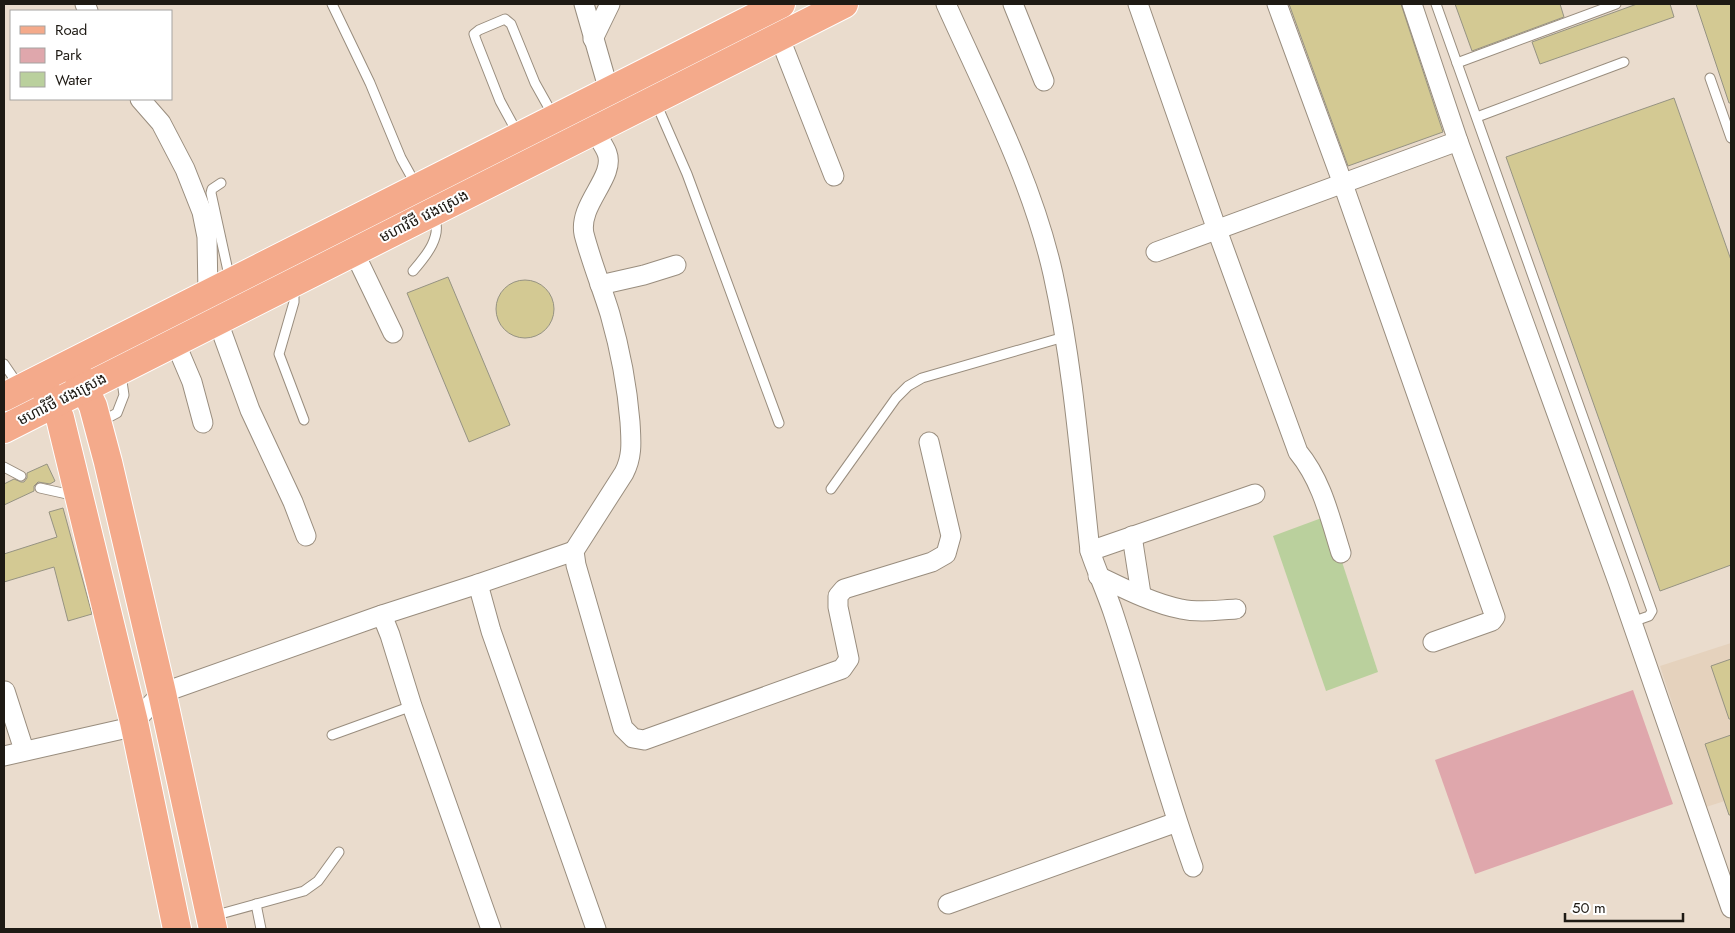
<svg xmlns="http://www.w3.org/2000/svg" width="1735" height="933" font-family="Jost,'Noto Sans Khmer',sans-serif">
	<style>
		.built { fill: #e5d2bd }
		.green { fill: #dfa7ac }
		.water { fill: #bad09d }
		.building { fill: #d3c993; stroke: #969382 }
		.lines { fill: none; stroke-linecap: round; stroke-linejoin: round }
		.service-casing { stroke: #998d7e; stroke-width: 11 }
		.minor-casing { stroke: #998d7e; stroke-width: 21 }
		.primary-casing { stroke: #fff; stroke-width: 30 }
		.service { stroke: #fff; stroke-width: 9 }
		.minor { stroke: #fff; stroke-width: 19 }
		.primary { stroke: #f4aa8b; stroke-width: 28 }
		.labels { text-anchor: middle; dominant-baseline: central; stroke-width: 4; stroke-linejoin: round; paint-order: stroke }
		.street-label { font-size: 15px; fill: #1e1a14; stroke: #fff }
	</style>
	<rect width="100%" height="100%" fill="#eadccd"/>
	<polygon class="built" points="1731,643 1731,799 1706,807 1660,666"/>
	<polygon class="green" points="1633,690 1673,804 1475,874 1435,760"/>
	<polygon class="water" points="1327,516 1378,672 1326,691 1273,536"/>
	<g class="building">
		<polygon points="1289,4 1401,4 1443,132 1348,166"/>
		<polygon points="1455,4 1560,4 1564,17 1472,51"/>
		<polygon points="1637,4 1670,4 1674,17 1540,64 1532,42"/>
		<polygon points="1696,4 1731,4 1731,103 1729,103"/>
		<polygon points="1674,98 1731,260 1731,565 1660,591 1506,157"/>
		<polygon points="448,277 510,425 469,442 407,293"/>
		<circle cx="525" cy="309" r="29"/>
		<polygon points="47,464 55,481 50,484 38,482 34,486 34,491 4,505 4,484 14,479 21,482 24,482 27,478 27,473"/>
		<polygon points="63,508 92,614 68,621 54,567 4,582 4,554 57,537 49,512"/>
		<polygon points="1731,659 1731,719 1729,719 1711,666"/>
		<polygon points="1731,735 1731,815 1729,815 1705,744"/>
	</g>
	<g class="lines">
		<defs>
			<g id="service">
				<polyline points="332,4 370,83 401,158 416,185"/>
				<polyline points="1436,4 1652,611 1649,616 1632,622"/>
				<polyline points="1457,63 1616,4"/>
				<polyline points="1710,78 1731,138"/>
				<polyline points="656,103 687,174 779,423"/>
				<polyline points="1477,117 1624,62"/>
				<polyline points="518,134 500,101 476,40 474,34 479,30 505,19 511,24 535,83 554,117"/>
				<polyline points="221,183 212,189 211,193 230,280"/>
				<path d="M413,271C426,256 444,235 433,215"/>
				<polyline points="294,287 294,302 279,354 304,420"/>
				<polyline points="4,364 19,386"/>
				<polyline points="100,422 117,413 124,395 121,375"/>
				<polyline points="4,467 21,476"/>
				<polyline points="40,488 76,496"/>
				<polyline points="831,489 896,398 908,386 922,378 1064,337"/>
				<polyline points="332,735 412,706"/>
				<polyline points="256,904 261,929"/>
				<polyline points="213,916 304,891 318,881 339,852"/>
			</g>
			<g id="minor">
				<polyline points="85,4 88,11"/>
				<polyline points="584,4 609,91"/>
				<path d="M946,4C985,91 1032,180 1053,274C1073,365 1080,458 1090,551C1097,572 1106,591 1113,612C1141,697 1163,783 1193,867"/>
				<polyline points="1013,4 1044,81"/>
				<path d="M1138,4L1217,230L1298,452C1322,481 1330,518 1341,553"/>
				<polyline points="1277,4 1343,184 1495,617 1492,621 1433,642"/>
				<polyline points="1412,4 1458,141 1618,582 1731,908"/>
				<polyline points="779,36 834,176"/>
				<polyline points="593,39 610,4"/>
				<polyline points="140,99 161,123 185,169 202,212 207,237 208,294 250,410 293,502 306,536"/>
				<path d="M594,130C598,138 604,145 607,153C616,177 578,204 584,234C591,261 602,288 610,314C620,349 627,385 630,422C631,440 633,456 624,473L574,551L576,565L623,728L633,738L644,740L842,669L849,659L838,607V596L844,589L932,562L946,554L951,536L929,442"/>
				<polyline points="354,252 393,333"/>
				<polyline points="1156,252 1458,141"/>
				<polyline points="600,285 644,275 676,265"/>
				<polyline points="164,316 192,382 203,423"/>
				<polyline points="1132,536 1141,594"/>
				<polyline points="1090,551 1255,494"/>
				<path d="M1098,576C1123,588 1154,604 1181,609C1199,613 1218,610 1236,609"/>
				<polyline points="478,584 491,631 596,929"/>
				<polyline points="382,615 478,584 574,551"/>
				<polyline points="5,691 24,750"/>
				<polyline points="4,756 123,729 134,722 162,693 382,615 390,635 412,706 491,929"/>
				<polyline points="948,904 1177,822"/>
			</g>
			<g id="primary">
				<polyline points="77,373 93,406 108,462 162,693 213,929"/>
				<polyline points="45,389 60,418 134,722 177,929"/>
				<polyline points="4,397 781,4"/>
				<polyline points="4,429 844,4"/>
			</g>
		</defs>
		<use href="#service" class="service-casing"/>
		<use href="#minor" class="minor-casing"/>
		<use href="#primary" class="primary-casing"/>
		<use href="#service" class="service"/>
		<use href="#minor" class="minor"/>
		<use href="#primary" class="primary"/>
	</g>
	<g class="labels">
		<g class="street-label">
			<text transform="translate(424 216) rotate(-27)">មហាវិថី វេងស្រេង</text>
			<text transform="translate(62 399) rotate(-27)">មហាវិថី វេងស្រេង</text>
		</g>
	</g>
	<rect width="1735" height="933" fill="none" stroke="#1e1a14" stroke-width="10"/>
	<rect x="10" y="10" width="162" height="90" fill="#ffffff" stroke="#a5a3a1"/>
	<rect x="20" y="26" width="25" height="8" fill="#f4aa8b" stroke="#a5a3a1"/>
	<text x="55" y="35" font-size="15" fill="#1e1a14">Road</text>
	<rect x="20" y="48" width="25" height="15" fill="#dfa7ac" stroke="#a5a3a1"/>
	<text x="55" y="60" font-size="15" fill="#1e1a14">Park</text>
	<rect x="20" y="72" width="25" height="15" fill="#bad09d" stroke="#a5a3a1"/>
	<text x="55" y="85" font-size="15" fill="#1e1a14">Water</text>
	<path d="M1565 913v8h118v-8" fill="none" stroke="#1e1a14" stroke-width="2.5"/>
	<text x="1572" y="913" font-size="15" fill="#1e1a14" stroke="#ffffff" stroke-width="4" paint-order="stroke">50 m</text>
</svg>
